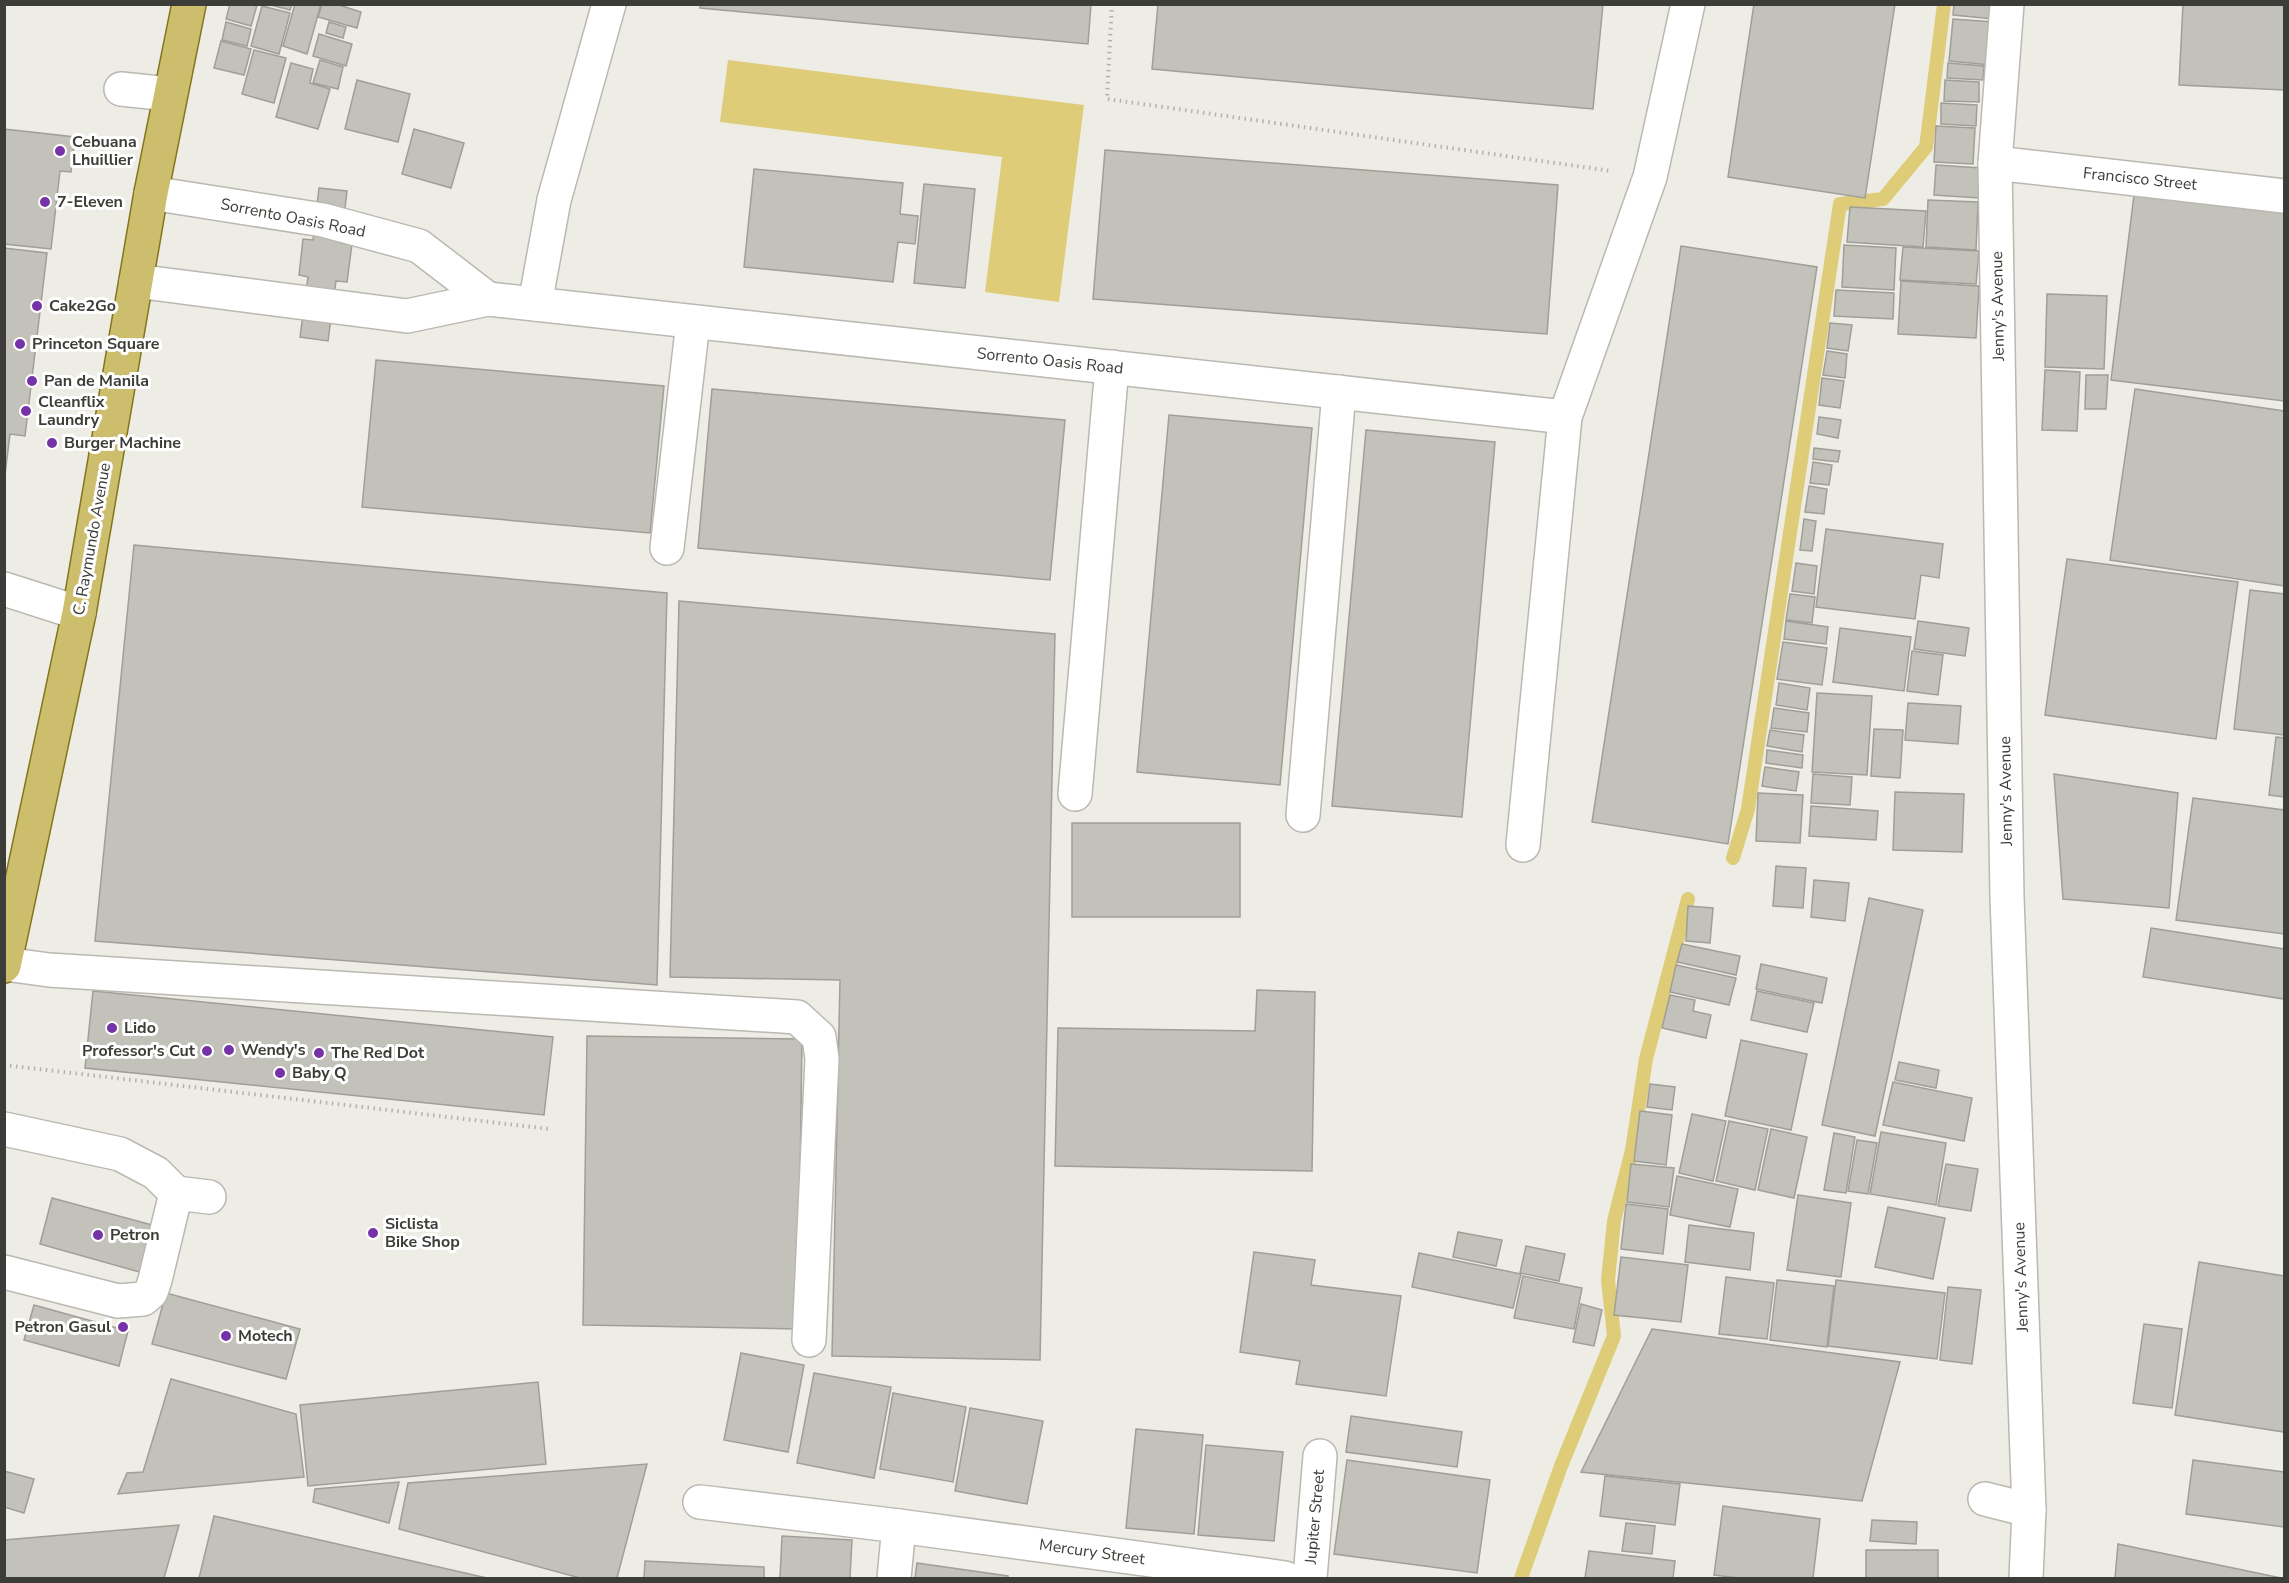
<svg xmlns="http://www.w3.org/2000/svg" width="2289" height="1583" font-family="'Nunito Sans',sans-serif">
	<style>
		.water { fill: #decc79 }
		.lines { fill: none; stroke-linecap: round; stroke-linejoin: round }
		.stream { stroke: #decc79; stroke-width: 14 }
		.building { fill: #c3c2ba; stroke: #9f9e97; stroke-width: 1.5 }
		.minor-casing { stroke: #bab8b1; stroke-width: 36 }
		.major-casing { stroke: #84751d; stroke-width: 36 }
		.path { stroke: #b2b1aa; stroke-width: 4; stroke-dasharray: 1.5 4.5; stroke-linecap: butt }
		.minor { stroke: #fff; stroke-width: 33 }
		.major { stroke: #cdbe6e; stroke-width: 33 }
		.poi-dot { fill: #7633a7; stroke: #fff; stroke-width: 2 }
		.labels { text-anchor: middle; dominant-baseline: central; stroke-width: 6; stroke-linejoin: round; paint-order: stroke }
		.poi-label { font-size: 16px; font-weight: bold; fill: #3c3c38; stroke: #fff; text-anchor: start }
		.street-label { font-size: 16px; fill: #3c3c38; stroke: #fff }
	</style>
	<rect width="100%" height="100%" fill="#eeede5"/>
	<polygon class="water" points="728,60 1084,105 1059,302 985,292 1002,157 720,122"/>
	<g class="lines">
		<g class="stream">
			<polyline points="1733,858 1748,809 1840,204 1883,199 1926,147 1944,4"/>
			<polyline points="1521,1578 1561,1466 1614,1336 1608,1280 1614,1221 1632,1150 1646,1059 1688,899"/>
		</g>
	</g>
	<g class="building">
		<polygon points="230,4 257,5 251,26 226,19"/>
		<polygon points="267,4 292,4 290,10"/>
		<polygon points="295,4 321,4 307,54 283,46"/>
		<polygon points="322,4 336,4 361,12 357,28 318,17"/>
		<polygon points="700,4 1091,4 1088,44 700,8"/>
		<polygon points="1158,4 1603,4 1593,109 1152,69"/>
		<polygon points="1754,4 1895,4 1865,198 1728,177"/>
		<polygon points="1954,4 1996,4 1994,19 1953,15"/>
		<polygon points="2183,4 2284,4 2284,90 2179,85"/>
		<polygon points="262,6 290,13 279,54 251,46"/>
		<polygon points="1953,19 1994,22 1991,65 1949,61"/>
		<polygon points="226,22 251,29 247,46 222,40"/>
		<polygon points="329,22 346,27 343,38 326,33"/>
		<polygon points="319,34 352,44 346,66 313,56"/>
		<polygon points="221,41 251,49 244,75 214,68"/>
		<polygon points="254,50 286,58 274,103 242,94"/>
		<polygon points="320,60 343,67 338,89 313,83"/>
		<polygon points="291,63 313,69 310,83 330,89 318,129 276,117"/>
		<polygon points="1948,63 1984,66 1983,80 1947,78"/>
		<polygon points="357,80 410,94 398,142 345,129"/>
		<polygon points="1945,80 1979,82 1979,102 1944,101"/>
		<polygon points="1941,103 1977,105 1976,126 1941,124"/>
		<polygon points="1936,126 1975,128 1973,164 1934,162"/>
		<polygon points="4,129 75,137 71,172 60,171 51,249 4,244"/>
		<polygon points="414,129 464,143 451,188 402,174"/>
		<polygon points="1105,150 1558,185 1547,334 1093,299"/>
		<polygon points="1936,165 1981,168 1979,198 1934,195"/>
		<polygon points="754,169 903,183 900,214 918,216 915,244 898,242 893,282 744,267"/>
		<polygon points="924,184 975,189 965,288 914,283"/>
		<polygon points="319,188 347,191 341,243 352,244 347,282 336,281 328,341 300,337 308,277 299,275 303,239 313,240"/>
		<polygon points="2134,195 2284,213 2284,401 2111,380"/>
		<polygon points="1928,200 1978,202 1976,250 1926,247"/>
		<polygon points="1850,207 1926,211 1923,247 1847,242"/>
		<polygon points="1844,245 1896,248 1894,290 1842,287"/>
		<polygon points="1681,246 1817,267 1728,844 1592,822"/>
		<polygon points="1903,247 1979,251 1976,284 1900,280"/>
		<polygon points="4,248 47,253 25,436 10,434 4,483"/>
		<polygon points="1901,281 1979,286 1976,338 1898,334"/>
		<polygon points="1836,290 1894,293 1893,319 1834,316"/>
		<polygon points="2047,294 2107,296 2104,369 2045,367"/>
		<polygon points="1830,323 1852,325 1848,351 1827,348"/>
		<polygon points="1827,351 1847,354 1845,378 1823,375"/>
		<polygon points="376,360 664,386 650,533 362,507"/>
		<polygon points="2045,370 2080,372 2077,431 2042,430"/>
		<polygon points="2086,375 2108,375 2106,409 2085,409"/>
		<polygon points="1822,378 1844,381 1840,408 1819,405"/>
		<polygon points="712,389 1065,420 1050,580 698,548"/>
		<polygon points="2135,389 2284,411 2284,586 2110,560"/>
		<polygon points="1169,415 1312,428 1280,785 1137,772"/>
		<polygon points="1819,417 1841,420 1838,438 1817,434"/>
		<polygon points="1366,430 1495,442 1462,817 1332,806"/>
		<polygon points="1814,448 1840,451 1838,462 1813,459"/>
		<polygon points="1813,462 1832,465 1829,485 1810,483"/>
		<polygon points="1809,486 1827,489 1824,514 1805,512"/>
		<polygon points="1804,519 1816,521 1812,551 1800,550"/>
		<polygon points="1826,529 1943,544 1939,578 1921,575 1915,619 1816,607"/>
		<polygon points="134,545 667,593 657,985 95,941"/>
		<polygon points="2067,559 2238,582 2216,739 2045,715"/>
		<polygon points="1796,563 1817,566 1814,594 1792,591"/>
		<polygon points="2250,590 2284,594 2284,735 2234,729"/>
		<polygon points="1790,594 1815,597 1812,623 1786,620"/>
		<polygon points="679,601 1055,634 1040,1360 832,1356 840,980 670,977"/>
		<polygon points="1786,621 1828,627 1826,644 1784,639"/>
		<polygon points="1918,621 1969,628 1965,656 1914,649"/>
		<polygon points="1840,628 1911,637 1904,691 1833,682"/>
		<polygon points="1783,642 1827,648 1822,685 1777,679"/>
		<polygon points="1912,651 1943,655 1938,695 1907,691"/>
		<polygon points="1779,683 1810,688 1807,710 1776,705"/>
		<polygon points="1817,693 1872,696 1867,775 1812,772"/>
		<polygon points="1908,703 1961,706 1958,744 1905,740"/>
		<polygon points="1774,708 1809,713 1807,732 1771,728"/>
		<polygon points="1874,729 1903,730 1900,778 1871,776"/>
		<polygon points="1770,730 1804,735 1802,752 1767,746"/>
		<polygon points="2276,737 2284,738 2284,797 2269,795"/>
		<polygon points="1767,750 1803,755 1802,768 1766,763"/>
		<polygon points="1765,767 1799,772 1796,791 1762,786"/>
		<polygon points="1813,774 1852,777 1850,805 1811,803"/>
		<polygon points="2054,774 2178,793 2169,908 2063,899"/>
		<polygon points="1895,792 1964,794 1962,852 1893,850"/>
		<polygon points="1758,793 1803,795 1800,843 1756,841"/>
		<polygon points="2193,798 2284,810 2284,934 2176,920"/>
		<polygon points="1811,806 1878,811 1876,840 1809,836"/>
		<rect x="1072" y="823" width="168" height="94"/>
		<polygon points="1776,866 1806,868 1803,908 1773,906"/>
		<polygon points="1814,880 1849,883 1845,921 1811,917"/>
		<polygon points="1869,898 1923,910 1875,1136 1822,1125"/>
		<polygon points="1688,906 1713,908 1710,943 1686,941"/>
		<polygon points="2151,928 2284,949 2284,999 2143,977"/>
		<polygon points="1682,944 1740,956 1736,975 1677,962"/>
		<polygon points="1761,964 1827,978 1822,1003 1756,989"/>
		<polygon points="1676,965 1736,978 1729,1005 1670,992"/>
		<polygon points="1257,990 1315,992 1312,1171 1055,1166 1058,1028 1255,1031"/>
		<polygon points="93,991 553,1037 544,1115 85,1068"/>
		<polygon points="1757,991 1814,1003 1807,1032 1751,1020"/>
		<polygon points="1670,995 1695,1000 1693,1011 1711,1015 1706,1038 1662,1028"/>
		<polygon points="587,1036 802,1039 798,1329 583,1325"/>
		<polygon points="1741,1040 1807,1054 1791,1130 1725,1116"/>
		<polygon points="1899,1062 1939,1070 1936,1088 1895,1080"/>
		<polygon points="1893,1082 1972,1098 1964,1141 1883,1125"/>
		<polygon points="1650,1084 1675,1087 1672,1110 1647,1107"/>
		<polygon points="1640,1111 1672,1115 1666,1165 1634,1161"/>
		<polygon points="1692,1114 1726,1121 1713,1181 1679,1173"/>
		<polygon points="1729,1121 1768,1129 1755,1190 1716,1181"/>
		<polygon points="1771,1129 1807,1137 1794,1198 1758,1190"/>
		<polygon points="1881,1132 1946,1143 1936,1205 1870,1194"/>
		<polygon points="1834,1133 1855,1137 1846,1193 1824,1190"/>
		<polygon points="1857,1140 1877,1143 1868,1194 1848,1191"/>
		<polygon points="1631,1164 1674,1168 1669,1207 1627,1202"/>
		<polygon points="1946,1164 1978,1169 1971,1211 1938,1206"/>
		<polygon points="1677,1176 1738,1189 1730,1227 1670,1215"/>
		<polygon points="1798,1195 1851,1203 1841,1277 1787,1270"/>
		<polygon points="52,1198 156,1226 143,1273 40,1244"/>
		<polygon points="1626,1204 1668,1209 1663,1254 1621,1249"/>
		<polygon points="1888,1207 1945,1218 1933,1279 1875,1267"/>
		<polygon points="1689,1225 1754,1233 1750,1270 1685,1262"/>
		<polygon points="1458,1232 1502,1240 1496,1266 1453,1257"/>
		<polygon points="1526,1246 1565,1254 1559,1281 1520,1273"/>
		<polygon points="1254,1252 1315,1260 1311,1285 1401,1296 1386,1396 1296,1384 1300,1361 1240,1352"/>
		<polygon points="1419,1253 1521,1274 1513,1308 1412,1287"/>
		<polygon points="1621,1257 1688,1265 1681,1322 1614,1315"/>
		<polygon points="2199,1262 2284,1276 2284,1432 2175,1415"/>
		<polygon points="1523,1276 1582,1288 1574,1329 1514,1318"/>
		<polygon points="1726,1277 1774,1283 1767,1339 1719,1334"/>
		<polygon points="1777,1280 1834,1286 1827,1347 1770,1340"/>
		<polygon points="1836,1280 1945,1293 1937,1359 1828,1346"/>
		<polygon points="1948,1287 1981,1290 1972,1364 1940,1360"/>
		<polygon points="166,1293 300,1329 286,1379 152,1344"/>
		<polygon points="1581,1304 1602,1310 1594,1346 1573,1342"/>
		<polygon points="34,1305 128,1331 119,1366 24,1340"/>
		<polygon points="2144,1324 2182,1329 2172,1408 2133,1403"/>
		<polygon points="1652,1329 1900,1362 1862,1501 1581,1472"/>
		<polygon points="741,1353 804,1365 788,1452 724,1440"/>
		<polygon points="814,1373 891,1387 874,1478 797,1463"/>
		<polygon points="171,1379 296,1414 304,1477 118,1494 127,1473 143,1472"/>
		<polygon points="538,1382 546,1464 308,1486 300,1405"/>
		<polygon points="893,1393 966,1407 953,1482 880,1469"/>
		<polygon points="970,1408 1043,1421 1027,1504 955,1491"/>
		<polygon points="1351,1416 1462,1432 1457,1467 1346,1452"/>
		<polygon points="1136,1429 1203,1435 1194,1534 1126,1528"/>
		<polygon points="1206,1445 1283,1452 1274,1541 1198,1535"/>
		<polygon points="1347,1460 1490,1480 1477,1573 1334,1554"/>
		<polygon points="2193,1460 2284,1472 2284,1527 2186,1514"/>
		<polygon points="647,1464 617,1578 580,1578 399,1529 408,1483"/>
		<polygon points="4,1471 34,1479 24,1513 4,1507"/>
		<polygon points="1605,1476 1680,1484 1675,1525 1600,1516"/>
		<polygon points="399,1482 389,1523 313,1502 315,1489"/>
		<polygon points="1723,1506 1820,1519 1813,1578 1739,1578 1714,1575"/>
		<polygon points="214,1516 487,1578 199,1578"/>
		<polygon points="1872,1520 1917,1522 1916,1544 1870,1541"/>
		<polygon points="1626,1523 1655,1526 1652,1554 1622,1551"/>
		<polygon points="179,1525 164,1578 4,1578 4,1540"/>
		<polygon points="782,1536 852,1540 850,1578 780,1578"/>
		<polygon points="2118,1544 2281,1578 2115,1578"/>
		<rect x="1866" y="1550" width="72" height="28"/>
		<polygon points="1589,1551 1675,1561 1673,1578 1585,1578"/>
		<polygon points="645,1561 764,1567 764,1578 644,1578"/>
		<polygon points="917,1563 1008,1576 1008,1578 915,1578"/>
	</g>
	<g class="lines">
		<defs>
			<g id="minor">
				<polyline points="2007,4 1995,163 2007,897 2029,1510 2026,1578"/>
				<polyline points="121,89 169,94"/>
				<polyline points="1995,163 2284,196"/>
				<polyline points="151,193 323,220 419,246 488,299"/>
				<polyline points="136,281 407,316 488,299 1565,417"/>
				<polyline points="535,304 554,200 609,4"/>
				<polyline points="667,548 693,322"/>
				<polyline points="4,589 79,613"/>
				<polyline points="1075,794 1112,367"/>
				<polyline points="1303,815 1339,392"/>
				<polyline points="1523,845 1565,417 1650,177 1688,4"/>
				<polyline points="5,964 49,970 797,1017 819,1037 822,1059 809,1340"/>
				<polyline points="4,1129 120,1154 156,1173 176,1193 155,1280 151,1292 143,1299 118,1301 4,1272"/>
				<polyline points="176,1193 209,1197"/>
				<polyline points="1985,1499 2029,1510"/>
				<polyline points="700,1502 899,1526 1285,1578"/>
				<polyline points="894,1578 899,1526"/>
				<polyline points="1310,1578 1320,1456"/>
			</g>
			<polyline id="major" points="4,966 79,613 151,193 189,4"/>
		</defs>
		<use href="#minor" class="minor-casing"/>
		<use href="#major" class="major-casing"/>
		<g class="path">
			<polyline points="1112,4 1107,99 1611,171"/>
			<polyline points="4,1065 550,1129"/>
		</g>
		<use href="#minor" class="minor"/>
		<use href="#major" class="major"/>
	</g>
	<g class="poi-dot">
		<circle cx="60" cy="151" r="6"/>
		<circle cx="45" cy="202" r="6"/>
		<circle cx="37" cy="306" r="6"/>
		<circle cx="20" cy="344" r="6"/>
		<circle cx="32" cy="381" r="6"/>
		<circle cx="26" cy="411" r="6"/>
		<circle cx="52" cy="443" r="6"/>
		<circle cx="112" cy="1028" r="6"/>
		<circle cx="229" cy="1050" r="6"/>
		<circle cx="207" cy="1051" r="6"/>
		<circle cx="319" cy="1053" r="6"/>
		<circle cx="280" cy="1073" r="6"/>
		<circle cx="373" cy="1233" r="6"/>
		<circle cx="98" cy="1235" r="6"/>
		<circle cx="123" cy="1327" r="6"/>
		<circle cx="226" cy="1336" r="6"/>
	</g>
	<g class="labels">
		<g class="poi-label">
			<text x="72" y="142">Cebuana<tspan x="72" dy="18">Lhuillier</tspan></text>
			<text x="57" y="202">7-Eleven</text>
			<text x="49" y="306">Cake2Go</text>
			<text x="32" y="344">Princeton Square</text>
			<text x="44" y="381">Pan de Manila</text>
			<text x="38" y="402">Cleanflix<tspan x="38" dy="18">Laundry</tspan></text>
			<text x="64" y="443">Burger Machine</text>
			<text x="124" y="1028">Lido</text>
			<text x="241" y="1050">Wendy's</text>
			<text x="195" y="1051" text-anchor="end">Professor's Cut</text>
			<text x="331" y="1053">The Red Dot</text>
			<text x="292" y="1073">Baby Q</text>
			<text x="385" y="1224">Siclista<tspan x="385" dy="18">Bike Shop</tspan></text>
			<text x="110" y="1235">Petron</text>
			<text x="111" y="1327" text-anchor="end">Petron Gasul</text>
			<text x="238" y="1336">Motech</text>
		</g>
		<g class="street-label">
			<text transform="translate(2140 179) rotate(6)">Francisco Street</text>
			<text transform="translate(293 218) rotate(11)">Sorrento Oasis Road</text>
			<text transform="translate(1998 306) rotate(-91)">Jenny's Avenue</text>
			<text transform="translate(1050 361) rotate(6)">Sorrento Oasis Road</text>
			<text transform="translate(92 539) rotate(-80)">C. Raymundo Avenue</text>
			<text transform="translate(2006 791) rotate(-91)">Jenny's Avenue</text>
			<text transform="translate(2021 1277) rotate(-92)">Jenny's Avenue</text>
			<text transform="translate(1315 1517) rotate(-85)">Jupiter Street</text>
			<text transform="translate(1092 1552) rotate(8)">Mercury Street</text>
		</g>
	</g>
	<rect width="2289" height="1583" fill="none" stroke="#3c3c38" stroke-width="12"/>
</svg>
